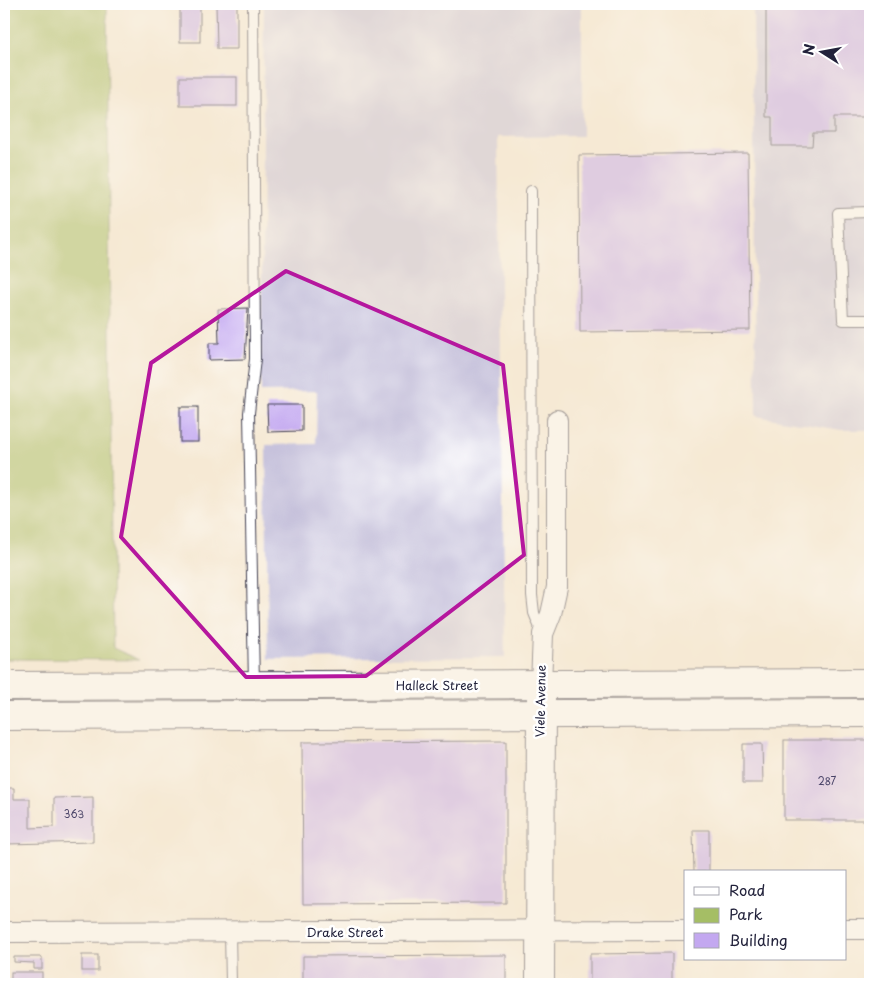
<svg xmlns="http://www.w3.org/2000/svg" width="874" height="988" font-family="'Playpen Sans',sans-serif">
	<style>
		.industrial { fill: #c5c0da }
		.green { fill: #a5be65; stroke: #647050 }
		.building { fill: #c3a8f0 }
		.lines { fill: none; stroke-linecap: round; stroke-linejoin: round }
		.lane-casing { stroke: #424052; stroke-width: 12 }
		.street-casing { stroke: #424052; stroke-width: 22 }
		.secondary-casing { stroke: #424052; stroke-width: 30 }
		.lane { stroke: #fff; stroke-width: 10 }
		.street { stroke: #fff; stroke-width: 20 }
		.secondary { stroke: #fff; stroke-width: 28 }
		.marked { fill: none; stroke: #b5179e; stroke-width: 4; stroke-linejoin: round }
		.labels { text-anchor: middle; dominant-baseline: central; stroke-width: 5; stroke-linejoin: round; paint-order: stroke }
		.number-label { font-size: 10px; fill: #4a4468 }
		.street-label { font-size: 12px; fill: #22223b; stroke: #fff }
	</style>
	<rect width="100%" height="100%" fill="#fff"/>
	<filter id="ink" filterUnits="userSpaceOnUse"><feTurbulence type="fractalNoise" baseFrequency=".02" numOctaves="2"/><feDisplacementMap in="SourceGraphic" scale="10" xChannelSelector="R" yChannelSelector="G"/><feConvolveMatrix kernelMatrix="1 2 1 2 8 2 1 2 1" color-interpolation-filters="sRGB"/></filter>
	<filter id="wash" filterUnits="userSpaceOnUse"><feTurbulence type="fractalNoise" baseFrequency=".0096" numOctaves="4" result="noise"/><feDisplacementMap in="SourceGraphic" scale="20" xChannelSelector="R" yChannelSelector="G"/><feGaussianBlur stdDeviation="1.12" result="paint"/><feColorMatrix in="noise" values="0 0 0 0 0 0 0 0 0 0 0 0 0 0 0 0 0 1.4 0 .05"/><feComposite in="paint" operator="in"/></filter>
	<g filter="url(#wash)">
		<rect width="100%" height="100%" fill="#f6e9d4"/>
		<g class="industrial">
			<polygon points="264,4 582,4 582,136 498,137 505,657 268,659 266,445 316,444 317,391 261,392"/>
			<polygon points="753,4 870,4 870,430 841,430 756,416"/>
		</g>
		<polygon class="green" points="4,4 107,4 113,648 139,660 4,659"/>
		<g id="blocks">
			<g class="building">
				<polygon points="216,4 237,4 237,49 217,49"/>
				<polygon points="766,4 870,4 870,117 834,117 834,133 813,133 812,146 772,146 772,117 766,117"/>
				<rect x="180" y="7" width="20" height="35"/>
				<rect x="180" y="77" width="57" height="29"/>
				<polygon points="748,153 750,330 580,332 579,155"/>
				<polygon points="248,308 245,359 209,360 209,343 219,343 218,309"/>
				<polygon points="267,405 302,405 302,431 268,432"/>
				<rect x="180" y="407" width="18" height="35"/>
				<rect x="784" y="740" width="86" height="80"/>
				<polygon points="506,741 506,903 303,904 302,742"/>
				<polygon points="743,744 762,744 763,783 743,783"/>
				<polygon points="6,788 14,788 14,799 30,799 30,828 54,827 54,798 93,797 93,842 6,844"/>
				<polygon points="693,830 709,830 709,872 694,872"/>
				<polygon points="672,953 672,984 590,984 590,954"/>
				<rect x="82" y="955" width="16" height="16"/>
				<polygon points="506,955 506,984 303,984 303,956"/>
				<polygon points="14,957 42,957 42,969 34,969 34,963 14,962"/>
				<rect x="11" y="972" width="31" height="12"/>
			</g>
		</g>
	</g>
	<g filter="url(#ink)">
		<use href="#blocks" fill-opacity="0" stroke="#424052" stroke-width="1"/>
		<g class="lines">
			<defs>
				<g id="lane">
					<polyline points="253,4 255,359 249,413 254,685"/>
					<polyline points="531,191 532,595 534,613 542,633"/>
					<polyline points="870,212 838,213 843,320 870,320"/>
					<polyline points="230,932 231,984"/>
				</g>
				<g id="street">
					<polyline points="541,684 543,634 551,614 557,587 557,420"/>
					<polyline points="845,929 870,929"/>
					<polyline points="4,932 685,930"/>
				</g>
				<g id="secondary">
					<polyline points="4,686 870,683"/>
					<polyline points="4,716 870,713"/>
					<polyline points="540,984 541,698"/>
				</g>
			</defs>
			<use href="#lane" class="lane-casing"/>
			<use href="#street" class="street-casing"/>
			<use href="#secondary" class="secondary-casing"/>
			<use href="#lane" class="lane"/>
			<use href="#street" class="street"/>
			<use href="#secondary" class="secondary"/>
		</g>
	</g>
	<path d="M0 0H874V988H0ZM286,271L503,365L524,555L366,676L246,677L121,537L151,363Z" fill="#f6e9d4" fill-opacity=".55" fill-rule="evenodd"/>
	<path class="marked" d="M286,271L503,365L524,555L366,676L246,677L121,537L151,363Z"/>
	<g class="labels">
		<g class="number-label">
			<text x="827" y="780">287</text>
			<text x="74" y="813">363</text>
		</g>
		<g class="street-label">
			<text x="437" y="685">Halleck Street</text>
			<text transform="translate(540 701) rotate(-89)">Viele Avenue</text>
			<text x="345" y="932">Drake Street</text>
		</g>
	</g>
	<rect width="874" height="988" fill="none" stroke="#fff" stroke-width="20"/>
	<rect x="684" y="870" width="162" height="90" fill="#ffffff" stroke="#a7a7b1"/>
	<rect x="694" y="887" width="25" height="8" fill="#ffffff" stroke="#a7a7b1"/>
	<text x="729" y="896" font-size="15" fill="#22223b">Road</text>
	<rect x="694" y="908" width="25" height="15" fill="#a5be65" stroke="#a7a7b1"/>
	<text x="729" y="920" font-size="15" fill="#22223b">Park</text>
	<rect x="694" y="933" width="25" height="15" fill="#c3a8f0" stroke="#a7a7b1"/>
	<text x="729" y="946" font-size="15" fill="#22223b">Building</text>
	<g transform="translate(822 52) rotate(281)" stroke="#ffffff" stroke-width="4" paint-order="stroke">
	<path d="M0-4L9 19L0 12L-9 19Z" fill="#22223b"/>
	<text y="-8" font-size="14" font-weight="bold" text-anchor="middle" fill="#22223b">N</text>
	</g>
</svg>
